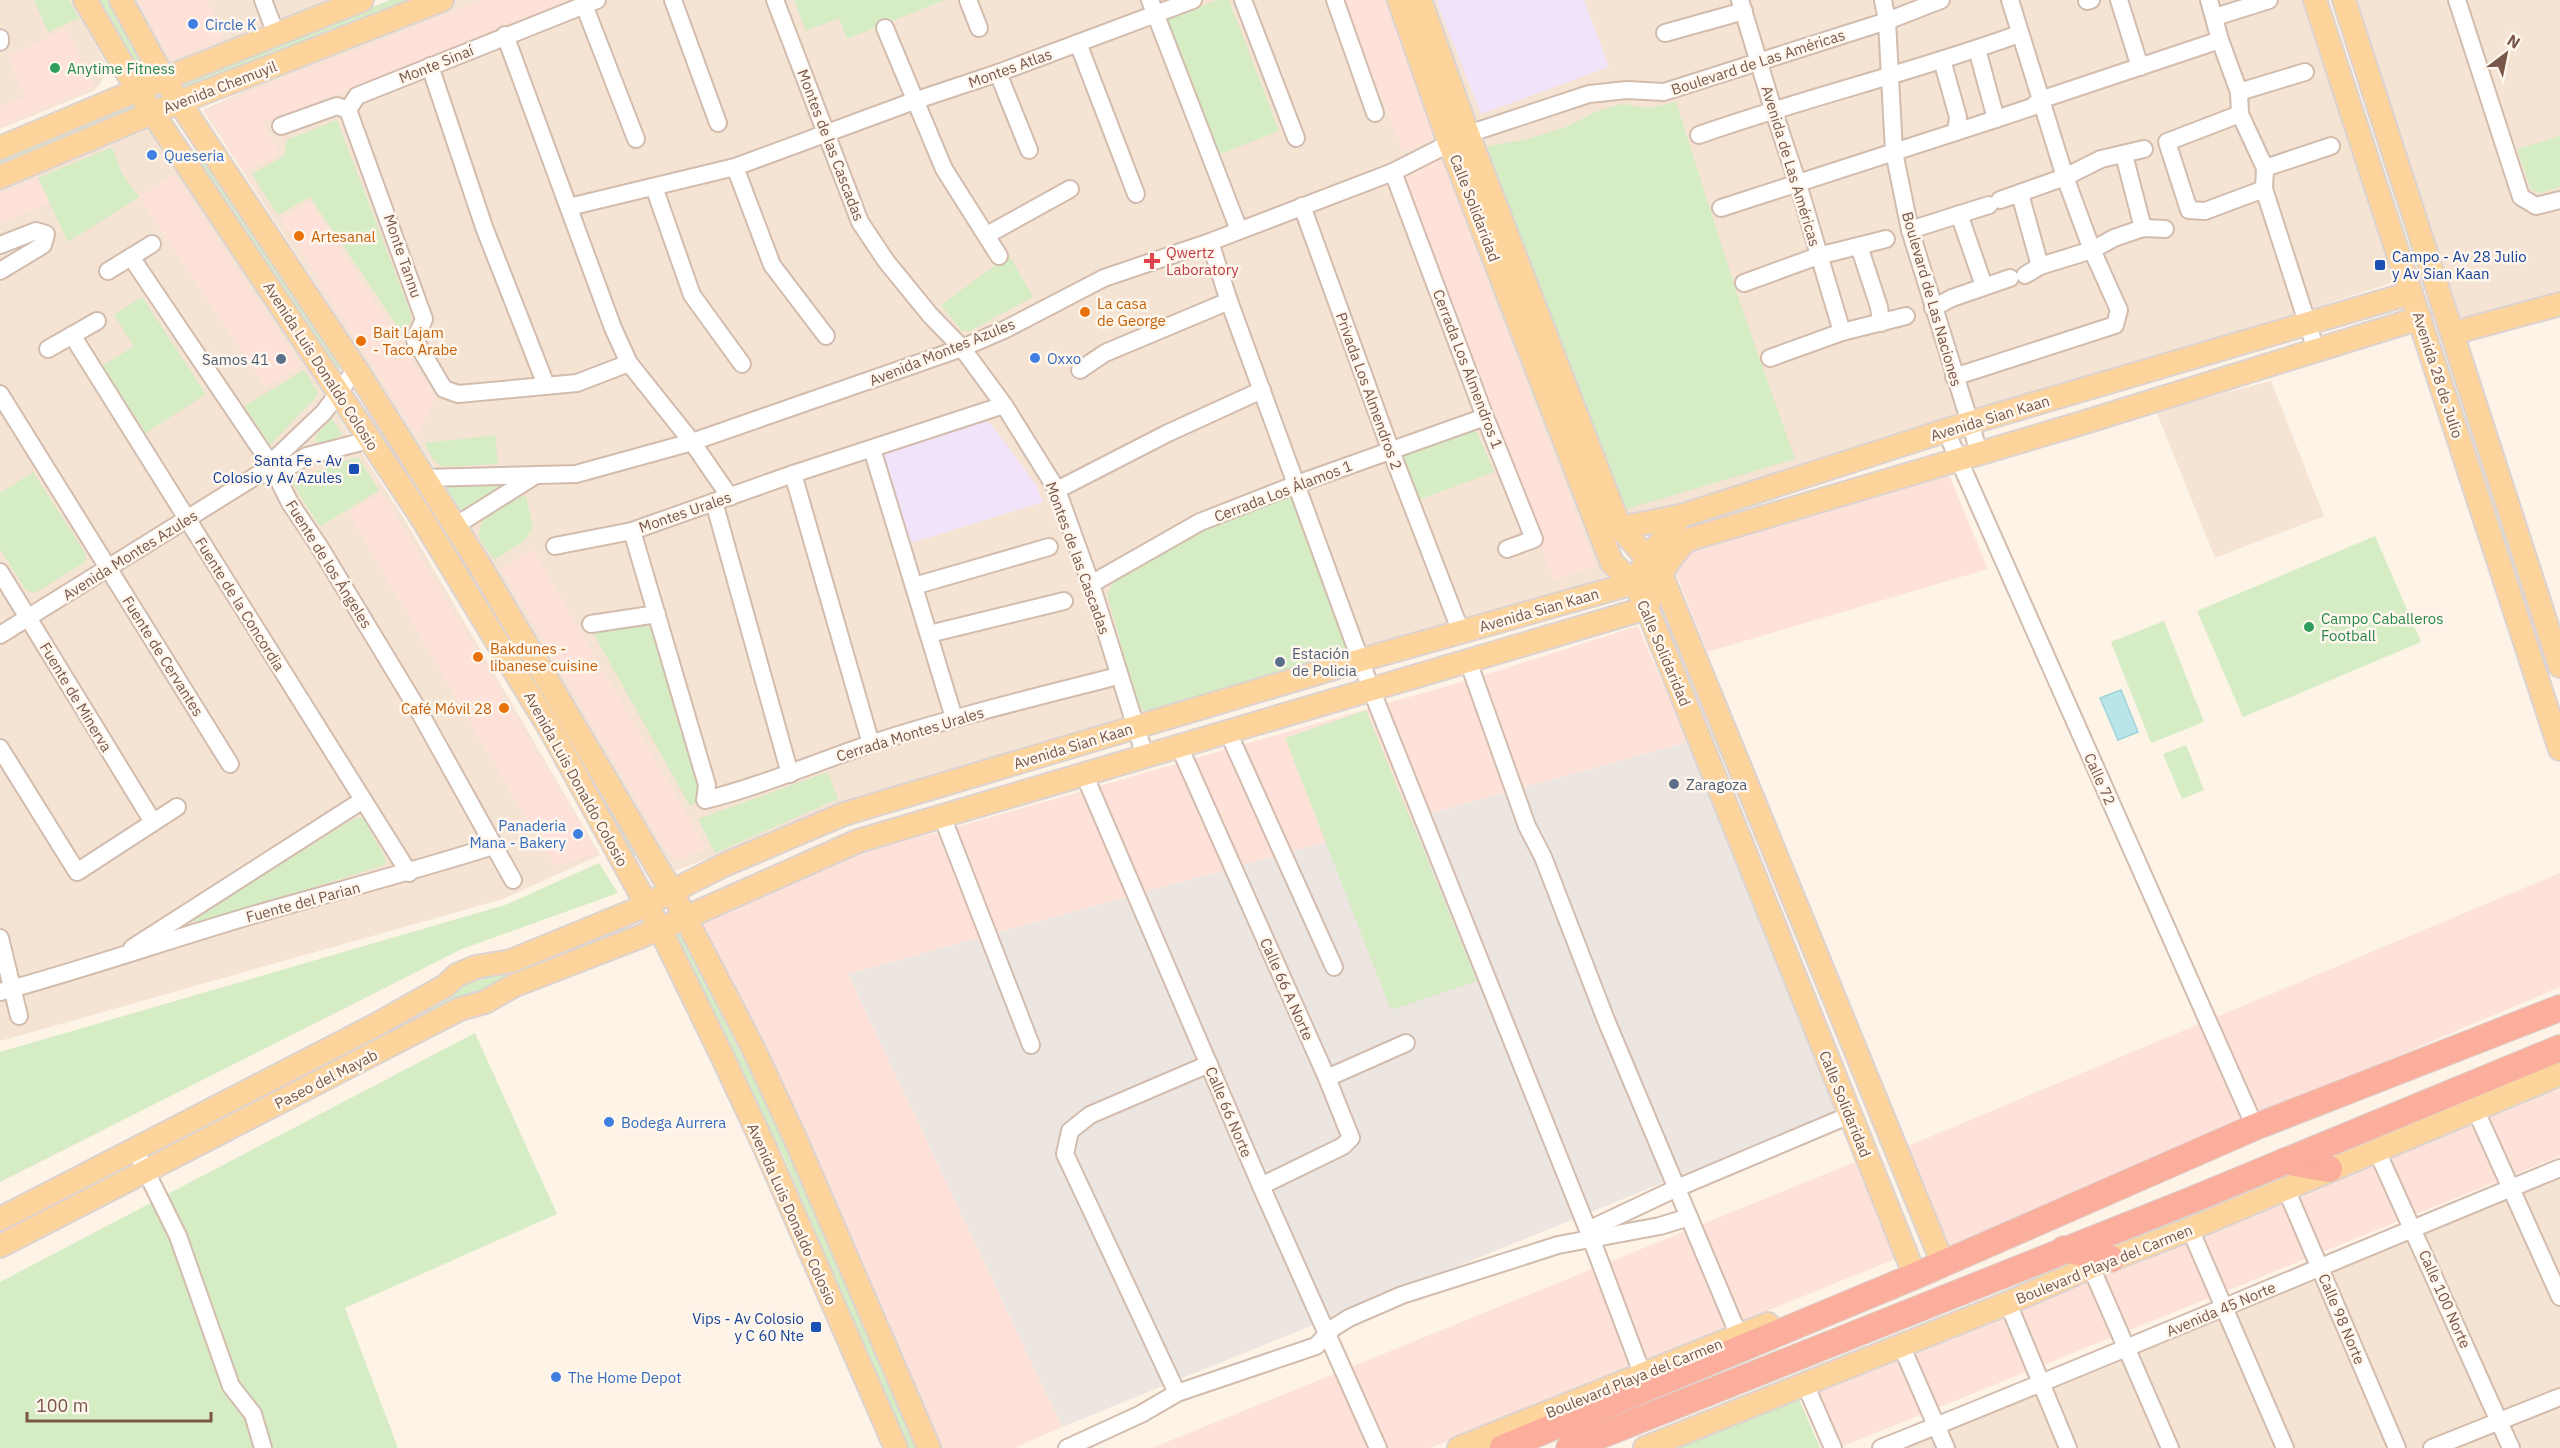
<svg xmlns="http://www.w3.org/2000/svg" width="2560" height="1448" font-family="'IBM Plex Sans',sans-serif">
	<style>
		.residential { fill: #f5e4d4 }
		.commercial { fill: #fee2da }
		.industrial { fill: #ede6e0 }
		.education { fill: #f0e3fa }
		.green { fill: #d6ecc4 }
		.water { fill: #b9e4e8; stroke: #9fd5da; stroke-width: 1.5 }
		.lines { fill: none; stroke-linecap: round; stroke-linejoin: round }
		.minor-casing { stroke: #d2bcae; stroke-width: 20 }
		.major-casing { stroke: #dcd3d0; stroke-width: 26 }
		.highway-casing { stroke: #dcd3d0; stroke-width: 28 }
		.minor { stroke: #fff; stroke-width: 16 }
		.major { stroke: #fed49d; stroke-width: 22 }
		.highway { stroke: #faae9b; stroke-width: 26 }
		.shop-dot { fill: #3f7fe0; stroke: #fff7ee; stroke-width: 2 }
		.leisure-dot { fill: #2e9e5b; stroke: #fff7ee; stroke-width: 2 }
		.food-dot { fill: #e8710a; stroke: #fff7ee; stroke-width: 2 }
		.health-dot { fill: #e0444e; stroke: #fff7ee; stroke-width: 2 }
		.transit-dot { fill: #1a4fb4; stroke: #fff7ee; stroke-width: 2 }
		.service-dot { fill: #5c6f8a; stroke: #fff7ee; stroke-width: 2 }
		.labels { text-anchor: middle; dominant-baseline: central; stroke-width: 5; stroke-linejoin: round; paint-order: stroke }
		.shop-label { font-size: 15px; fill: #366cbe; stroke: #fff7ee; text-anchor: start }
		.street-label { font-size: 15px; fill: #785749; stroke: #fff7ee }
		.leisure-label { font-size: 15px; fill: #27864d; stroke: #fff7ee; text-anchor: start }
		.food-label { font-size: 15px; fill: #c56008; stroke: #fff7ee; text-anchor: start }
		.health-label { font-size: 15px; fill: #be3a42; stroke: #fff7ee; text-anchor: start }
		.transit-label { font-size: 15px; fill: #164399; stroke: #fff7ee; text-anchor: end }
		.service-label { font-size: 15px; fill: #4e5e75; stroke: #fff7ee; text-anchor: start }
	</style>
	<rect width="100%" height="100%" fill="#fdf3e6"/>
	<g class="residential">
		<polygon points="0,0 71,0 109,70 95,90 0,129"/>
		<polygon points="136,0 328,0 169,63"/>
		<polygon points="457,0 1387,0 1447,153 1606,577 1147,719 842,806 675,871 435,468 203,110 354,41"/>
		<polygon points="1430,0 2304,0 2395,282 1688,506 1626,518"/>
		<polygon points="2350,0 2560,0 2560,293 2459,323"/>
		<polygon points="149,124 403,517 600,855 503,899 0,1041 0,186"/>
		<polygon points="2271,381 2324,516 2215,558 2156,411"/>
		<polygon points="2560,1173 2560,1448 1895,1448"/>
	</g>
	<g class="commercial">
		<polygon points="138,0 207,0 223,39 173,59 166,52"/>
		<polygon points="482,0 577,0 262,123 279,153 244,172 206,111 256,89"/>
		<polygon points="1342,0 1384,0 1434,128 1432,140 1403,151"/>
		<polygon points="67,29 94,87 0,127 0,107 25,97 8,56"/>
		<polygon points="1441,159 1596,566 1554,580 1399,175"/>
		<polygon points="174,174 301,366 265,386 139,197"/>
		<polygon points="38,178 50,202 0,223 0,194"/>
		<polygon points="310,202 436,398 417,436 281,220"/>
		<polygon points="1949,475 1988,569 1707,652 1673,566 1690,548"/>
		<polygon points="382,493 597,853 554,866 349,513"/>
		<polygon points="533,550 706,848 679,860 666,851 502,569"/>
		<polygon points="1638,626 1688,742 848,974 1062,1427 1015,1448 940,1448 837,1203 699,920 861,851 939,832 1475,678"/>
		<polygon points="2560,873 2560,987 1949,1246 1908,1146"/>
		<polygon points="2560,1082 2560,1156 1838,1448 1813,1386"/>
		<polygon points="1855,1162 1895,1259 1430,1448 1152,1448"/>
	</g>
	<polygon class="industrial" points="1688,742 1837,1112 1062,1427 848,974"/>
	<g class="education">
		<polygon points="1436,0 1584,0 1609,67 1481,114"/>
		<polygon points="982,419 991,424 1036,485 1043,502 911,543 883,454"/>
	</g>
	<g class="green">
		<polygon points="34,0 69,0 79,18 48,32"/>
		<polygon points="99,0 110,0 150,74 142,77"/>
		<polygon points="390,0 414,0 185,89 182,83"/>
		<polygon points="794,0 945,0 847,39 839,18 806,31"/>
		<polygon points="1218,0 1229,0 1279,131 1218,155 1166,19"/>
		<polygon points="1676,102 1740,303 1795,459 1623,510 1485,147 1528,139 1566,127 1595,112 1621,104 1649,108"/>
		<polygon points="131,103 136,104 137,107 0,167 0,158"/>
		<polygon points="337,120 410,311 411,323 400,330 310,197 278,215 252,174 284,156 287,140"/>
		<polygon points="2560,136 2560,187 2540,193 2531,190 2517,149"/>
		<polygon points="112,147 121,172 139,197 68,242 38,178"/>
		<polygon points="199,157 206,160 343,364 341,369 336,369 304,317 198,163"/>
		<polygon points="1009,255 1033,297 970,331 962,331 941,305"/>
		<polygon points="142,297 206,394 146,433 102,366 134,346 114,315"/>
		<polygon points="304,370 318,392 316,397 271,444 267,443 245,406"/>
		<polygon points="332,418 343,435 328,442 315,442 316,435"/>
		<polygon points="1465,429 1477,432 1494,472 1416,501 1403,464 1406,454"/>
		<polygon points="495,435 498,464 443,467 433,460 425,443"/>
		<polygon points="354,458 359,459 379,490 320,527 293,484 295,479"/>
		<polygon points="33,472 86,554 85,562 35,593 26,590 0,549 0,493"/>
		<polygon points="515,481 463,511 460,510 447,490 448,486"/>
		<path d="M526,496L533,528L524,541L494,560C490,553 481,544 479,536C477,515 508,498 526,496Z"/>
		<polygon points="1283,497 1291,498 1297,503 1349,645 1345,654 1153,712 1139,709 1107,594 1115,580 1203,529"/>
		<polygon points="2375,536 2421,642 2243,717 2197,611"/>
		<polygon points="474,581 480,581 638,851 635,856 630,856 472,585"/>
		<polygon points="650,617 702,777 697,801 690,806 590,627"/>
		<polygon points="2164,621 2204,722 2151,743 2111,642"/>
		<polygon points="1366,710 1477,981 1391,1010 1285,738"/>
		<polygon points="2186,745 2204,790 2182,799 2163,754"/>
		<polygon points="828,772 838,799 715,853 698,819"/>
		<polygon points="355,818 363,818 386,859 385,865 198,923 192,920"/>
		<polygon points="599,863 618,893 462,949 0,1182 0,1052 505,905"/>
		<polygon points="628,925 631,928 629,930 497,982 491,989 148,1160 144,1154 455,992 472,977"/>
		<polygon points="680,933 782,1135 918,1448 907,1448 783,1155 674,939 675,935"/>
		<polygon points="475,1033 557,1214 345,1308 398,1448 0,1448 0,1282"/>
		<polygon points="1796,1392 1820,1448 1657,1448"/>
	</g>
	<polygon class="water" points="2121,690 2138,732 2118,740 2100,698"/>
	<g class="lines">
		<defs>
			<g id="minor">
				<polyline points="263,0 276,34"/>
				<polyline points="673,0 718,123"/>
				<polyline points="775,0 860,222 886,261 930,315 962,348 1004,405 1057,490 1091,584 1145,756"/>
				<polyline points="968,0 979,28"/>
				<polyline points="1150,0 1239,230"/>
				<polyline points="1243,0 1296,138"/>
				<polyline points="1335,0 1375,113"/>
				<polyline points="1740,0 1773,109 1798,184 1842,332"/>
				<polyline points="1883,0 1887,21 1894,152 1910,230 1979,452"/>
				<polyline points="2119,0 2140,67"/>
				<polyline points="2209,0 2220,40 2239,92 2240,114 2265,168 2264,189 2316,350"/>
				<polyline points="2457,0 2521,197 2536,206 2560,200"/>
				<polyline points="2087,1 2091,0"/>
				<polyline points="584,5 636,139"/>
				<polyline points="2215,17 2269,0"/>
				<polyline points="885,28 944,169 999,256"/>
				<polyline points="1665,33 1744,11"/>
				<polyline points="505,35 613,328 629,363 692,442 730,497"/>
				<polyline points="0,38 0,42"/>
				<polyline points="1078,43 1136,194"/>
				<polyline points="1977,49 1996,119"/>
				<polyline points="1942,60 1958,117 1956,132"/>
				<polyline points="430,66 484,227 546,385"/>
				<polyline points="998,73 1029,150"/>
				<polyline points="2239,92 2305,72"/>
				<polyline points="348,110 424,319 415,340 444,389 458,394 577,383 629,363"/>
				<polyline points="2240,114 2167,142 2189,210 2205,211 2264,189"/>
				<polyline points="281,126 337,106 348,110 357,96 597,0"/>
				<path d="M1699,135C1804,98 1914,72 2019,34"/>
				<polyline points="2124,155 2143,228"/>
				<polyline points="735,167 772,265 826,336"/>
				<polyline points="2265,168 2331,146"/>
				<polyline points="1393,172 1485,417 1534,539 1507,549"/>
				<polyline points="654,187 692,295 742,364"/>
				<polyline points="2020,194 2040,266"/>
				<polyline points="2000,200 2065,177 2101,159 2144,149"/>
				<polyline points="1302,206 1391,451 1461,632"/>
				<polyline points="569,207 735,167 914,101 998,73 1193,0"/>
				<polyline points="1721,208 1996,119 2032,107 2040,100 2220,40"/>
				<polyline points="1959,214 1984,286"/>
				<polyline points="1910,230 1989,205"/>
				<polyline points="987,235 1070,189"/>
				<polyline points="1210,242 1229,301 1371,689 1588,1230 1642,1373"/>
				<polyline points="0,245 36,231 46,234 43,245 0,271"/>
				<polyline points="1859,246 1879,307 1881,323"/>
				<polyline points="131,257 270,463 290,503 319,546 420,713 513,880"/>
				<polyline points="108,271 152,244"/>
				<polyline points="2025,275 2040,266 2092,250 2114,238 2143,228 2165,229"/>
				<polyline points="1744,283 1818,256 1886,239"/>
				<polyline points="1933,308 1952,298 2010,278"/>
				<polyline points="72,335 409,873"/>
				<polyline points="48,349 97,321"/>
				<polyline points="1770,358 1842,332 1906,316"/>
				<polyline points="1080,370 1105,353 1229,301"/>
				<polyline points="1954,377 2115,325 2119,310 2092,250 2065,177 2010,0"/>
				<polyline points="0,394 230,764"/>
				<polyline points="1946,431 2255,1127"/>
				<polyline points="872,449 954,718"/>
				<polyline points="793,474 871,744"/>
				<polyline points="266,475 275,475 307,456 369,440"/>
				<polyline points="424,478 576,474 692,442 962,348 1006,329 1104,278 1210,242 1393,172 1468,134 1589,94 1627,90 1664,92 1887,21 1941,0"/>
				<polyline points="1057,490 1168,433 1262,390"/>
				<polyline points="714,502 790,774"/>
				<polyline points="455,526 536,475"/>
				<path d="M632,531L707,785L705,800C762,786 816,762 873,743C953,717 1036,697 1118,676"/>
				<polyline points="555,546 632,531 793,474 1004,405"/>
				<polyline points="0,572 153,822"/>
				<polyline points="1091,584 1200,522 1297,484 1485,417"/>
				<polyline points="914,586 1049,547"/>
				<polyline points="591,624 657,614"/>
				<polyline points="929,634 1064,601"/>
				<polyline points="0,635 259,474 324,412 356,369"/>
				<polyline points="1468,661 1527,826 1543,857 1606,1020 1739,1336"/>
				<polyline points="1228,732 1334,967"/>
				<polyline points="1179,746 1327,1078 1351,1138 1343,1146 1261,1186"/>
				<polyline points="0,748 77,872 177,807"/>
				<polyline points="1084,774 1261,1186 1378,1448"/>
				<polyline points="942,816 1031,1045"/>
				<polyline points="0,938 19,1016"/>
				<polyline points="132,948 363,800"/>
				<path d="M0,992C85,969 168,940 253,915C333,892 414,871 493,846"/>
				<polyline points="1327,1078 1406,1043"/>
				<polyline points="2476,1111 2560,1297"/>
				<polyline points="135,1149 178,1236 231,1386 253,1414 263,1448"/>
				<polyline points="2377,1151 2511,1448"/>
				<polyline points="2286,1189 2397,1448"/>
				<polyline points="2190,1229 2285,1448"/>
				<polyline points="1588,1230 1677,1188 1850,1115"/>
				<polyline points="2091,1267 2170,1448"/>
				<polyline points="2008,1303 2068,1448"/>
				<polyline points="1901,1345 1946,1448"/>
				<polyline points="1805,1384 1833,1448"/>
				<polyline points="1177,1393 1065,1154 1070,1131 1090,1115 1209,1064"/>
				<polyline points="1067,1448 1141,1414 1177,1393 1316,1346 1333,1328 1349,1318 1402,1295 1558,1245 1660,1226 1689,1217"/>
				<path d="M1881,1448C2109,1357 2333,1261 2560,1168"/>
				<polyline points="2432,1448 2560,1397"/>
			</g>
			<g id="major">
				<polyline points="85,0 138,91 420,515 553,734 660,929 723,1058 766,1150 896,1448"/>
				<polyline points="121,0 164,79 356,369 479,564 672,892 753,1048 795,1138 929,1448"/>
				<polyline points="1399,0 1449,142 1612,563 1634,583 1647,608 1915,1276"/>
				<polyline points="1420,0 1468,134 1620,528 1660,572 1943,1264"/>
				<polyline points="2315,0 2560,749"/>
				<polyline points="2344,0 2560,666"/>
				<polyline points="0,148 164,79 362,0"/>
				<polyline points="0,177 154,112 442,0"/>
				<polyline points="2453,333 2560,304"/>
				<polyline points="1620,528 1681,516 1969,423 2411,293"/>
				<polyline points="0,1219 374,1026 445,986 457,975 476,967 511,961 633,911 724,865 844,814 1361,660 1634,583 1647,559 1681,516"/>
				<path d="M0,1246L460,1009L485,1002L513,986L660,929L858,841L1647,608C1657,581 1666,560 1687,540L2082,423L2420,318"/>
				<polyline points="1459,1448 1768,1324"/>
				<polyline points="1645,1448 2008,1303 2091,1267 2190,1229 2560,1074"/>
			</g>
			<g id="highway">
				<polyline points="2285,1161 2329,1169"/>
				<polyline points="2064,1249 2111,1259"/>
				<polyline points="1503,1448 1915,1276 2255,1127 2560,1008"/>
				<polyline points="1569,1448 2189,1201 2560,1048"/>
			</g>
		</defs>
		<use href="#minor" class="minor-casing"/>
		<use href="#major" class="major-casing"/>
		<use href="#highway" class="highway-casing"/>
		<use href="#minor" class="minor"/>
		<use href="#major" class="major"/>
		<use href="#highway" class="highway"/>
	</g>
	<g class="shop-dot">
		<circle cx="193" cy="24" r="6"/>
		<circle cx="152" cy="155" r="6"/>
		<circle cx="1035" cy="358" r="6"/>
		<circle cx="578" cy="834" r="6"/>
		<circle cx="609" cy="1122" r="6"/>
		<circle cx="556" cy="1377" r="6"/>
	</g>
	<g class="leisure-dot">
		<circle cx="55" cy="68" r="6"/>
		<circle cx="2309" cy="627" r="6"/>
	</g>
	<g class="food-dot">
		<circle cx="299" cy="236" r="6"/>
		<circle cx="1085" cy="312" r="6"/>
		<circle cx="361" cy="341" r="6"/>
		<circle cx="478" cy="657" r="6"/>
		<circle cx="504" cy="708" r="6"/>
	</g>
	<path class="health-dot" d="M1149 252h6v6h6v6h-6v6h-6v-6h-6v-6h6z"/>
	<g class="transit-dot">
		<rect x="2374" y="259" width="12" height="12" rx="3"/>
		<rect x="348" y="463" width="12" height="12" rx="3"/>
		<rect x="810" y="1321" width="12" height="12" rx="3"/>
	</g>
	<g class="service-dot">
		<circle cx="281" cy="359" r="6"/>
		<circle cx="1280" cy="662" r="6"/>
		<circle cx="1674" cy="784" r="6"/>
	</g>
	<g class="labels">
		<g class="shop-label">
			<text x="205" y="24">Circle K</text>
			<text x="164" y="155">Queseria</text>
			<text x="1047" y="358">Oxxo</text>
			<text x="566" y="825" text-anchor="end">Panaderia<tspan x="566" dy="17">Mana - Bakery</tspan></text>
			<text x="621" y="1122">Bodega Aurrera</text>
			<text x="568" y="1377">The Home Depot</text>
		</g>
		<g class="street-label">
			<text transform="translate(1758 62) rotate(-18)">Boulevard de Las Américas</text>
			<text transform="translate(436 64) rotate(-22)">Monte Sinaí</text>
			<text transform="translate(1010 68) rotate(-20)">Montes Atlas</text>
			<text transform="translate(220 87) rotate(-21)">Avenida Chemuyil</text>
			<text transform="translate(831 145) rotate(69)">Montes de las Cascadas</text>
			<text transform="translate(1791 166) rotate(73)">Avenida de Las Américas</text>
			<text transform="translate(1475 208) rotate(69)">Calle Solidaridad</text>
			<text transform="translate(403 256) rotate(71)">Monte Tannu</text>
			<text transform="translate(1932 299) rotate(74)">Boulevard de Las Naciones</text>
			<text transform="translate(942 352) rotate(-22)">Avenida Montes Azules</text>
			<text transform="translate(321 366) rotate(57)">Avenida Luis Donaldo Colosio</text>
			<text transform="translate(1468 369) rotate(69)">Cerrada Los Almendros 1</text>
			<text transform="translate(2438 375) rotate(72)">Avenida 28 de Julio</text>
			<text transform="translate(1369 391) rotate(70)">Privada Los Almendros 2</text>
			<text transform="translate(1990 418) rotate(-17)">Avenida Sian Kaan</text>
			<text transform="translate(1283 491) rotate(-21)">Cerrada Los Álamos 1</text>
			<text transform="translate(685 512) rotate(-19)">Montes Urales</text>
			<text transform="translate(130 555) rotate(-32)">Avenida Montes Azules</text>
			<text transform="translate(1078 558) rotate(70)">Montes de las Cascadas</text>
			<text transform="translate(329 564) rotate(58)">Fuente de los Ángeles</text>
			<text transform="translate(240 604) rotate(58)">Fuente de la Concordia</text>
			<text transform="translate(1539 610) rotate(-16)">Avenida Sian Kaan</text>
			<text transform="translate(1664 653) rotate(67)">Calle Solidaridad</text>
			<text transform="translate(163 656) rotate(58)">Fuente de Cervantes</text>
			<text transform="translate(76 697) rotate(59)">Fuente de Minerva</text>
			<text transform="translate(910 734) rotate(-17)">Cerrada Montes Urales</text>
			<text transform="translate(1073 746) rotate(-17)">Avenida Sian Kaan</text>
			<text transform="translate(576 779) rotate(61)">Avenida Luis Donaldo Colosio</text>
			<text transform="translate(2100 779) rotate(66)">Calle 72</text>
			<text transform="translate(303 902) rotate(-15)">Fuente del Parian</text>
			<text transform="translate(1287 989) rotate(66)">Calle 66 A Norte</text>
			<text transform="translate(326 1079) rotate(-27)">Paseo del Mayab</text>
			<text transform="translate(1845 1104) rotate(68)">Calle Solidaridad</text>
			<text transform="translate(1229 1112) rotate(67)">Calle 66 Norte</text>
			<text transform="translate(792 1214) rotate(66)">Avenida Luis Donaldo Colosio</text>
			<text transform="translate(2104 1264) rotate(-22)">Boulevard Playa del Carmen</text>
			<text transform="translate(2445 1299) rotate(66)">Calle 100 Norte</text>
			<text transform="translate(2221 1309) rotate(-23)">Avenida 45 Norte</text>
			<text transform="translate(2342 1319) rotate(67)">Calle 98 Norte</text>
			<text transform="translate(1634 1378) rotate(-22)">Boulevard Playa del Carmen</text>
		</g>
		<g class="leisure-label">
			<text x="67" y="68">Anytime Fitness</text>
			<text x="2321" y="618">Campo Caballeros<tspan x="2321" dy="17">Football</tspan></text>
		</g>
		<g class="food-label">
			<text x="311" y="236">Artesanal</text>
			<text x="1097" y="303">La casa<tspan x="1097" dy="17">de George</tspan></text>
			<text x="373" y="332">Bait Lajam<tspan x="373" dy="17">- Taco Arabe</tspan></text>
			<text x="490" y="648">Bakdunes -<tspan x="490" dy="17">libanese cuisine</tspan></text>
			<text x="492" y="708" text-anchor="end">Café Móvil 28</text>
		</g>
		<g class="health-label">
			<text x="1166" y="252">Qwertz<tspan x="1166" dy="17">Laboratory</tspan></text>
		</g>
		<g class="transit-label">
			<text x="2392" y="256" text-anchor="start">Campo - Av 28 Julio<tspan x="2392" dy="17">y Av Sian Kaan</tspan></text>
			<text x="342" y="460">Santa Fe - Av<tspan x="342" dy="17">Colosio y Av Azules</tspan></text>
			<text x="804" y="1318">Vips - Av Colosio<tspan x="804" dy="17">y C 60 Nte</tspan></text>
		</g>
		<g class="service-label">
			<text x="269" y="359" text-anchor="end">Samos 41</text>
			<text x="1292" y="653">Estación<tspan x="1292" dy="17">de Policia</tspan></text>
			<text x="1686" y="784">Zaragoza</text>
		</g>
	</g>
	<g transform="translate(2506 54) rotate(32)" stroke="#fff7ee" stroke-width="4.5" paint-order="stroke">
	<path d="M0-4.5L10 22L0 15L-10 22Z" fill="#785749"/>
	<text y="-9" font-size="16" font-weight="bold" text-anchor="middle" fill="#785749">N</text>
	</g>
	<path d="M27 1412v9h184v-9" fill="none" stroke="#785749" stroke-width="3"/>
	<text x="36" y="1412" font-size="18" fill="#785749" stroke="#fff7ee" stroke-width="4.5" paint-order="stroke">100 m</text>
</svg>
